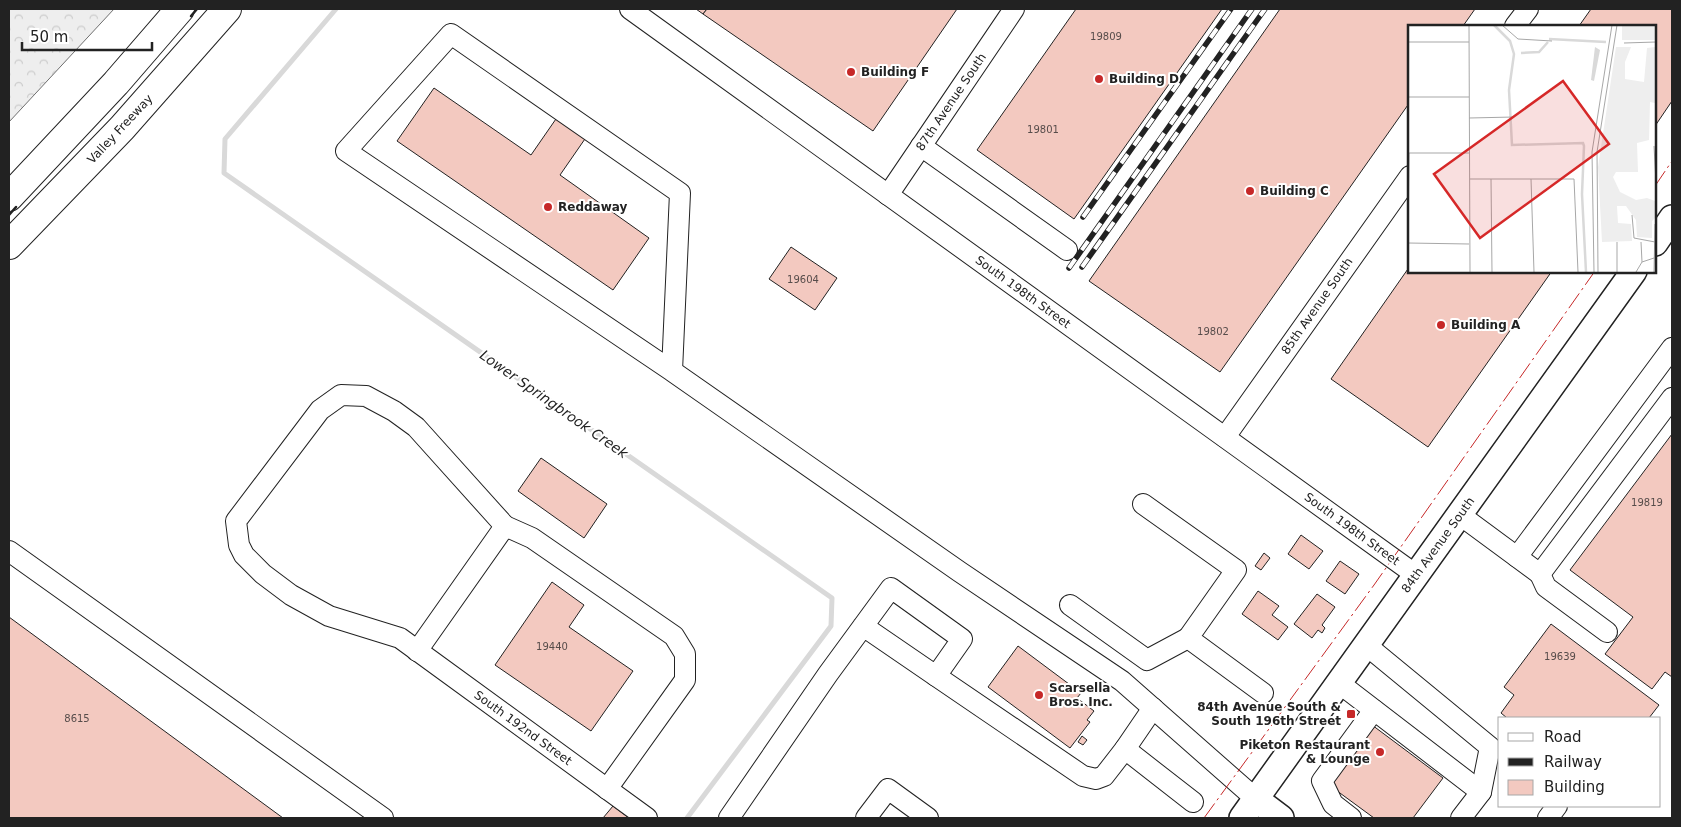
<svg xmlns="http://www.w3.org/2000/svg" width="1681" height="827" font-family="'DejaVu Sans',sans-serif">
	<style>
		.forest { fill: url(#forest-crowns); stroke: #6f6f6f }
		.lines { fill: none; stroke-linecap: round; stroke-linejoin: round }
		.stream { stroke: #d9d9d9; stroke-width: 5 }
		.building { fill: #f3c9c0; stroke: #222 }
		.minor-casing { stroke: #222; stroke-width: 22 }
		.major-casing { stroke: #222; stroke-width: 28 }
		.highway-casing { stroke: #222; stroke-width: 30 }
		.minor { stroke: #fff; stroke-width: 20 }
		.major { stroke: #fff; stroke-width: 25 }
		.highway { stroke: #fff; stroke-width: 28 }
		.rail-casing { stroke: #222; stroke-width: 5.5 }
		.rail { stroke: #fff; stroke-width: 4; stroke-dasharray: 11; stroke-linecap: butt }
		.wall { stroke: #222; stroke-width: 2.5 }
		.power { stroke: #c62828; stroke-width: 1; stroke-dasharray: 18 4 2.5 4; stroke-linecap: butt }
		.poi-dot { fill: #c62828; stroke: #fff; stroke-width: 2 }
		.labels { text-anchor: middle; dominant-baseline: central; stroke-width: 4; stroke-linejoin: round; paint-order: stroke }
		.number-label { font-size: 10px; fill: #564c4a }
		.poi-label { font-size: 12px; font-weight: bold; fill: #222; stroke: #fff; text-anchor: start }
		.street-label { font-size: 12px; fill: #222; stroke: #fff }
		.water-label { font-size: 14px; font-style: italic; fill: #222; stroke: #fff }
		.inset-river { fill: none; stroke: #d9d9d9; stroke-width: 2.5 }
		.inset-road { fill: none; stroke: #a7a7a7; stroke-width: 1 }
		.view { fill: #d62828; fill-opacity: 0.15; stroke: #d62828; stroke-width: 2.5 }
		.inset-edge { fill: none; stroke: #222; stroke-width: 2.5 }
	</style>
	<defs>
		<pattern id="forest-crowns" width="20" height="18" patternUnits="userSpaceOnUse" patternTransform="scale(1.25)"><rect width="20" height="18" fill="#eee"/><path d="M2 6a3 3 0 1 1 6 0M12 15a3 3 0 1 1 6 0" fill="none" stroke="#ccc"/></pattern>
	</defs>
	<rect width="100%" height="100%" fill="#fff"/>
	<polygon class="forest" points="9,9 114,9 9,122"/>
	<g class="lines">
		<polyline class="stream" points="336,9 225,139 224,173 832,598 831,626 687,818"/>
	</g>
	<g class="building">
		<polygon points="696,9 707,9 703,14"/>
		<polygon points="707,9 957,9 873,131 703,14"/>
		<polygon points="1076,9 1222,9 1074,219 977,150"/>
		<polygon points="1280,9 1475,9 1463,26 1410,26 1410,102 1220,372 1089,281"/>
		<polygon points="1591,9 1672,9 1672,101 1655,126 1655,26 1579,26"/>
		<polygon points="434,88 531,155 558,116 587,136 560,175 649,238 613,290 397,141"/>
		<polygon points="791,247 837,278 815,310 769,279"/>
		<polygon points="1410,266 1410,271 1552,271 1428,447 1331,379"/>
		<polygon points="1672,434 1672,677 1665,672 1652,689 1605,654 1633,617 1570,570"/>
		<polygon points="541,458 607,504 584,538 518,491"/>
		<polygon points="1301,535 1323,551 1309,569 1288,554"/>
		<polygon points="1264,553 1270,558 1261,570 1255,566"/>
		<polygon points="1340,561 1359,574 1345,594 1326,581"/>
		<polygon points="552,582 584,605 569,627 633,671 591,731 495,665"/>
		<polygon points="1258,591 1279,606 1272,615 1288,627 1278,640 1242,614"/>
		<polygon points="1317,594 1335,607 1322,625 1325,628 1322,633 1318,630 1312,638 1294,624"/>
		<polygon points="9,617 283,818 9,818"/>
		<polygon points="1551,624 1659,705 1649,718 1507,718 1501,713 1514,695 1504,687"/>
		<polygon points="1018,646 1081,693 1077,698 1094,711 1087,720 1090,722 1070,748 988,687"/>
		<polygon points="1372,725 1443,778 1413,818 1374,818 1329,785"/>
		<polygon points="1082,736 1087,740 1083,745 1078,742"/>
		<polygon points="613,806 629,818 603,818"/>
	</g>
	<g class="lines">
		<defs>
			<g id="minor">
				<polyline points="630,9 1416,575"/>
				<polyline points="1515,26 1528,9"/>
				<polyline points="921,146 1067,250"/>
				<polyline points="888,195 1014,9"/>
				<polyline points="1672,348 1517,557 1540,574 1672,398"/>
				<polyline points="672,371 346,151 451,34 680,193 672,371 960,572 1122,681 1256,799"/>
				<polyline points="1225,437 1410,176"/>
				<polyline points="1143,504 1236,570 1188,638 1263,693"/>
				<polyline points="1460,515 1517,557"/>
				<polyline points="505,526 416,427 394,411 366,396 341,395 320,410 236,521 239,545 244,555 263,574 291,595 329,616 400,638 647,818"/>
				<polyline points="9,551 383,818"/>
				<polyline points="1540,574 1546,587 1607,632"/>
				<polyline points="1070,605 1147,660 1188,638"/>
				<polyline points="1366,645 1490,747 1481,792 1461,818"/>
				<polyline points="417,651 505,526 532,538 674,636 685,654 685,680 607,789"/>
				<polyline points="936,676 1083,776 1096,779 1104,776 1125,749 1193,802"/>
				<polyline points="1339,683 1481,792"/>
				<polyline points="1125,749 1153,708"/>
				<polyline points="729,818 828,674 891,588 962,639 936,676 863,626"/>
				<polyline points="866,818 888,789 928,818"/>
				<polyline points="1351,818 1333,804 1322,781 1374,710"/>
				<polyline points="1548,818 1557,806"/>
			</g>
			<g id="major">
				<polyline points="1655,243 1672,218"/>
				<polyline points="1256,799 1281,818"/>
				<polyline points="1242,818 1634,271"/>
			</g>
			<g id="highway">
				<polyline points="9,197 116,83 180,9"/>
				<polyline points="9,245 122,128 227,9"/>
			</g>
		</defs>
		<use href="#minor" class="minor-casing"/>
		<use href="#major" class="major-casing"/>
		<use href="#highway" class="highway-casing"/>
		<use href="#minor" class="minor"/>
		<use href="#major" class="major"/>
		<use href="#highway" class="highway"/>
		<defs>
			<g id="rail">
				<polyline points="1083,217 1231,9"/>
				<polyline points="1082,267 1265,9"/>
				<polyline points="1069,268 1252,9"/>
			</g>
		</defs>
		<use href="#rail" class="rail-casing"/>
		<use href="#rail" class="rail"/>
		<g class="wall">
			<polyline points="191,16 197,9"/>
			<polyline points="9,215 16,207"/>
		</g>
		<g class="power">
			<polyline points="1655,186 1672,161"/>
			<polyline points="1204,818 1374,585 1595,271"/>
		</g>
	</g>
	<g class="poi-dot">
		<circle cx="851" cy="72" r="5"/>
		<circle cx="1099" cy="79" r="5"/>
		<circle cx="1250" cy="191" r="5"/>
		<circle cx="548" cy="207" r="5"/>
		<circle cx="1441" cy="325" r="5"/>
		<circle cx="1039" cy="695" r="5"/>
		<rect x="1346" y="709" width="10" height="10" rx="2.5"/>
		<circle cx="1380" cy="752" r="5"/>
	</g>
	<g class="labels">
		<g class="number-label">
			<text x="1106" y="36">19809</text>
			<text x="1043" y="129">19801</text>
			<text x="803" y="279">19604</text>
			<text x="1213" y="331">19802</text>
			<text x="1647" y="502">19819</text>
			<text x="552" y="646">19440</text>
			<text x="1560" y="656">19639</text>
			<text x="77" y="718">8615</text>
		</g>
		<g class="poi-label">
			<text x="861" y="72">Building F</text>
			<text x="1109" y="79">Building D</text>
			<text x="1260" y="191">Building C</text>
			<text x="558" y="207">Reddaway</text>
			<text x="1451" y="325">Building A</text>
			<text x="1049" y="688">Scarsella<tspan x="1049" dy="14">Bros. Inc.</tspan></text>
			<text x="1341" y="707" text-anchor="end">84th Avenue South &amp;<tspan x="1341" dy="14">South 196th Street</tspan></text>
			<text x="1370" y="745" text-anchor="end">Piketon Restaurant<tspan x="1370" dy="14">&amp; Lounge</tspan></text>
		</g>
		<g class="street-label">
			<text transform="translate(951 102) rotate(-56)">87th Avenue South</text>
			<text transform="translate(120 129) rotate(-47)">Valley Freeway</text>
			<text transform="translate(1023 292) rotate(36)">South 198th Street</text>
			<text transform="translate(1317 306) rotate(-55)">85th Avenue South</text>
			<text transform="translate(1352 529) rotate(36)">South 198th Street</text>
			<text transform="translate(1438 545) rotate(-54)">84th Avenue South</text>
			<text transform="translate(523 728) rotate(36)">South 192nd Street</text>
		</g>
		<g class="water-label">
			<text transform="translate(554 404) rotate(35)">Lower Springbrook Creek</text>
		</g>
	</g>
	<g transform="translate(1408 25)">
		<rect width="248" height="248" fill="#fff"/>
		<path d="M214,0H247V15H214ZM208,22H223L217,37V54L236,57L239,23L247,22V78L242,77L241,115L229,118L230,147H208L205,152L212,167L228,175L239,173L247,176V193L244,196V213L229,212L228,195L218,181H209L210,198L223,199L224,216L194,217L190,142Z" fill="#eee"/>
		<path d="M187,22L192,25L186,56L183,55Z" fill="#d9d9d9"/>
		<path class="inset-river" d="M86,0L102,16L106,29L101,65L104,120L175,118L176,121L174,169L178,247M141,14L198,17M113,28L131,27L140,17"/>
		<path class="inset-road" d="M61,0L62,247M94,0L110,14L144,16M0,17H61M216,18L248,17M0,72H61M61,93L106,92M246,121L248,157M0,128H61M62,154H166L170,247M83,154L84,247M123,154L126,247M224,190L226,213L247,217M209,217V247M233,217L234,237M0,218L1,128M0,218L61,219M186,247L184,127L204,0M190,247L189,127L209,0M228,247L234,237L246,233M246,247L247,199"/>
		<path class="view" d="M155,56L201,119L72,213L26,149Z"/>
		<rect width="248" height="248" class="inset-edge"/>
	</g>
	<rect width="1681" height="827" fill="none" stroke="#222222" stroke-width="20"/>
	<rect x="1498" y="717" width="162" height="90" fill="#ffffff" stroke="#a7a7a7"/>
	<rect x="1508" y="733" width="25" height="8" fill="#ffffff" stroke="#a7a7a7"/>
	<text x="1544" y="742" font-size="15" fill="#222222">Road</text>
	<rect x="1508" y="758" width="25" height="8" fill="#222222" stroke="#a7a7a7"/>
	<text x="1544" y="767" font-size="15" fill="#222222">Railway</text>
	<rect x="1508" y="780" width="25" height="15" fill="#f3c9c0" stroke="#a7a7a7"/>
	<text x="1544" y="792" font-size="15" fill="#222222">Building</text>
	<path d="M22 42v8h130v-8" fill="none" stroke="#222222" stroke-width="2.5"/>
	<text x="30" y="42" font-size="15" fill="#222222" stroke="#ffffff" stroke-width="4" paint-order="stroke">50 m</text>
</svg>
